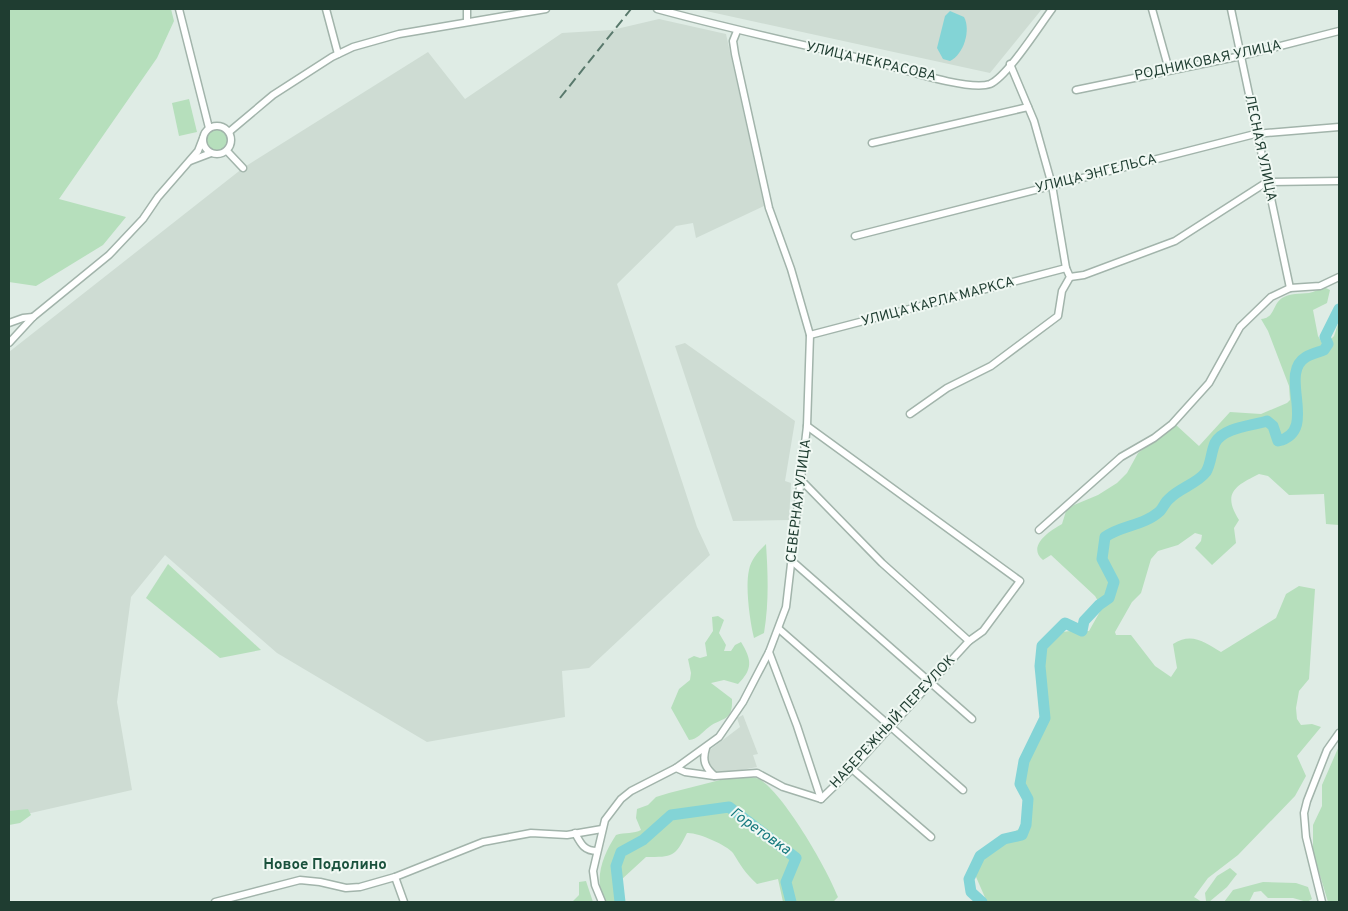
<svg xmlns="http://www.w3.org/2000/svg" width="1348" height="911" font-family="Overpass,sans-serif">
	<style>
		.built { fill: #cedcd3 }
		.green { fill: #b6dfbc }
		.water { fill: #83d4d6 }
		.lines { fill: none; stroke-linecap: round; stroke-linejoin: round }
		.river { stroke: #83d4d6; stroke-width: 11 }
		.minor-casing { stroke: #a2b4ab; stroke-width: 9 }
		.minor { stroke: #fff; stroke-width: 6 }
		.rail { stroke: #59796c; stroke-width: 2; stroke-dasharray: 10 5; stroke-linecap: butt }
		.labels { text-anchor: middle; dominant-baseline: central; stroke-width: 4; stroke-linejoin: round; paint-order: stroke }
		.street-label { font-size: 14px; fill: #1f3d31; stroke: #f0f8f3 }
		.water-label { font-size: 15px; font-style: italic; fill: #15797e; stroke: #f0f8f3 }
		.neighbourhood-label { font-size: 15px; font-weight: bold; fill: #19513c; stroke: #f0f8f3 }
	</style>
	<rect width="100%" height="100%" fill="#dfece5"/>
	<g class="built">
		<polygon points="697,9 1042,9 990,73"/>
		<polygon points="659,19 726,34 764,206 696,238 693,223 676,226 617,284 697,527 710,555 589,668 562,671 565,717 427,742 277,653 165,555 131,597 117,702 132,790 9,818 9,352 243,168 428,52 465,99 562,33 612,30"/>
		<polygon points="685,343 795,421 785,481 791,483 789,520 733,521 675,346"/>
		<polygon points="743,715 758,754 753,755 757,767 716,775 708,768 707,752 740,727 737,718"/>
	</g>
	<g class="green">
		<polygon points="9,9 171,9 174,21 157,58 59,199 126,217 103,245 36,286 9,282"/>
		<polygon points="189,99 197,132 179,136 172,103"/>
		<circle cx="217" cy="140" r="11"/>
		<path d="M1324,287L1330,290L1327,303L1313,310L1318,336L1324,346L1334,336L1339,321V525L1326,524L1324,494L1289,495L1268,476L1259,474C1235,486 1222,493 1239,520L1234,528L1236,543L1212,565L1195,548L1201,541L1202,535L1195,533L1178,545L1158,551L1151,559L1141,593L1132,602L1115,632L1116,635H1131L1155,666L1171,677L1177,668L1173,644C1192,632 1204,642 1221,652L1276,618L1286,594L1299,586L1315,589L1309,679L1299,691L1296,708L1297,719L1301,725L1312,724L1321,727L1297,756L1306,776L1295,796L1238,855L1208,878L1194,897L1202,902H987L973,870L981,857L1020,828L1024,811V772L1032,733L1045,725C1046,709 1041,650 1049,640C1058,629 1077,631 1089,631L1102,608L1095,596L1051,555L1043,560C1026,546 1051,530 1062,524L1066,511L1074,505L1098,495L1117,483L1127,473L1138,453L1176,425L1199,446L1230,412L1261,414L1287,403L1290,400L1289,386L1268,331L1261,319C1275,318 1272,305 1282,298C1290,293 1300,294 1309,293C1314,292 1319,289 1324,287Z"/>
		<path d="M766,544C768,575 769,603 764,633L754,638C750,622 745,587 749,570C751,559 759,551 766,544Z"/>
		<polygon points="168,564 261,650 220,658 146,598"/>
		<path d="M718,616L724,620L719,633L726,645L724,651H731L735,645L741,642C752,660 753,669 738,684L724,680L711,683L732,699C733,722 722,717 709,727C701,733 698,739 689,740L671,708L679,689L690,680L691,673L688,659L694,656L700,658L707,656L705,643L713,631L712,617Z"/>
		<polygon points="1339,746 1339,902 1328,902 1313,852 1313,825 1322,806 1322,785"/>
		<path d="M732,777C741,777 751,776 759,779C783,792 828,870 838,897L833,902H783L778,879L757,884C745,873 741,866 733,853C727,845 697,832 687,833C675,857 673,857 646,857L621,880L624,893L620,902H605C593,879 603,855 616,835C625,832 634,834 641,830L636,818L637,809L648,805L656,797L669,793Z"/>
		<polygon points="28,809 31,815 20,823 9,825 9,811"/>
		<polygon points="1230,868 1237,874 1227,887 1209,902 1206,901 1205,893 1217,876"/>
		<polygon points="586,881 593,902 572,902 579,895 579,882"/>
		<polygon points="1263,882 1296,883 1308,887 1312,899 1307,902 1293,898 1268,898 1261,891 1254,892 1249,902 1224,902 1233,890"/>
	</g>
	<path class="water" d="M950,11L964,17C971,30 964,54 950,61L943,59L937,48L945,16Z"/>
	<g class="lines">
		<g class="river">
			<polyline points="620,902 616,866 621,852 643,840 671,815 729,807 796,858 786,882 791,902"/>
			<path d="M982,902L971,892L969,879L980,856L1004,839L1022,835L1026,825L1028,799L1020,784L1024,761L1045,718L1040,666L1042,646L1065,623L1082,631L1084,621L1099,605L1109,598L1114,582L1102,559L1105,537C1121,525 1144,526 1160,511C1163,508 1165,502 1169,499C1179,488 1197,484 1206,472C1211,464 1211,452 1215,443C1224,427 1252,426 1267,421L1273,426L1278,441C1320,431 1277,374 1306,357C1311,354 1319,352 1324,350L1328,344L1325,337L1339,309"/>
		</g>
		<defs>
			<g id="minor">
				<polyline points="179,9 209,128"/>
				<polyline points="326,9 338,54"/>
				<polyline points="467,9 467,21"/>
				<path d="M657,9C726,28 795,43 864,59C891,65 967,92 990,84C1007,77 1040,25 1052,9"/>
				<polyline points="1152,9 1169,70"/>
				<polyline points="1231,9 1290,288"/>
				<polyline points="1076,90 1241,56 1339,31"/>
				<circle cx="217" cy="140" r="14"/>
				<polyline points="229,132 273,95 332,57 353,47 399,34 546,9"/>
				<polyline points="872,143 1028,107"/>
				<polyline points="227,151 243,168"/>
				<polyline points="190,161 211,153"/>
				<polyline points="855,236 1255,134 1339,127"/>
				<polyline points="1070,277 1084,275 1175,241 1267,182 1339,181"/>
				<polyline points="9,323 23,318 33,317"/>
				<polyline points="810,335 1066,268"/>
				<polyline points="9,343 33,317 109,255 143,219 158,197 198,151 203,138"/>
				<polyline points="910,414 947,388 991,366 1058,316 1062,291 1070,277 1066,268 1052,185 1034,121 1010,64"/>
				<polyline points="801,480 882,563 969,641"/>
				<polyline points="1039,530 1121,457 1154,438 1172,424 1209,383 1240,327 1271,297 1290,288 1320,286 1339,277"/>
				<polyline points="792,561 972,719"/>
				<polyline points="779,629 963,790"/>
				<polyline points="769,652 797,726 821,799"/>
				<path d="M706,748C702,760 705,768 715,776L757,773L783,787L821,799L852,769L969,641L983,631L1020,581L807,426"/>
				<polyline points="676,768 685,772 714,776"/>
				<polyline points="852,769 931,837"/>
				<path d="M575,833C581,844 584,851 597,851"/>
				<polyline points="395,877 404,902"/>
				<polyline points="215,902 300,880 320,882 346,888 360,887 395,877 483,842 531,833 567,835 602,829"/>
				<polyline points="602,902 595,885 593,871 605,820 621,799 631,791 676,768 719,737 743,702 769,652 786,607 807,426 810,335 791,269 769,208 735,54 733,41 737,31"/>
				<polyline points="1322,902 1306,837 1304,813 1307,801 1327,750 1339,733"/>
			</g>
		</defs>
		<use href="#minor" class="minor-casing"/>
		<use href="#minor" class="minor"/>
		<polyline class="rail" points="560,98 631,9"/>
	</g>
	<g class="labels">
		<g class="street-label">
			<text transform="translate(1208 61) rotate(-12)">РОДНИКОВАЯ УЛИЦА</text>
			<text transform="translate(871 62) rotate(13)">УЛИЦА НЕКРАСОВА</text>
			<text transform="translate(1260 148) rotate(78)">ЛЕСНАЯ УЛИЦА</text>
			<text transform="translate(1096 174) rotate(-14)">УЛИЦА ЭНГЕЛЬСА</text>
			<text transform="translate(938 302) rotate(-15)">УЛИЦА КАРЛА МАРКСА</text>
			<text transform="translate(799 501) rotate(-83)">СЕВЕРНАЯ УЛИЦА</text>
			<text transform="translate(893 722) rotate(-47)">НАБЕРЕЖНЫЙ ПЕРЕУЛОК</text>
		</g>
		<g class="water-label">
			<text transform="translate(760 832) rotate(35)">Горетовка</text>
		</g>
		<g class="neighbourhood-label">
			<text x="325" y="865">Новое Подолино</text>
		</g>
	</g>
	<rect width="1348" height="911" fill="none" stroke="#1f3d31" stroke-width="20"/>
</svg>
